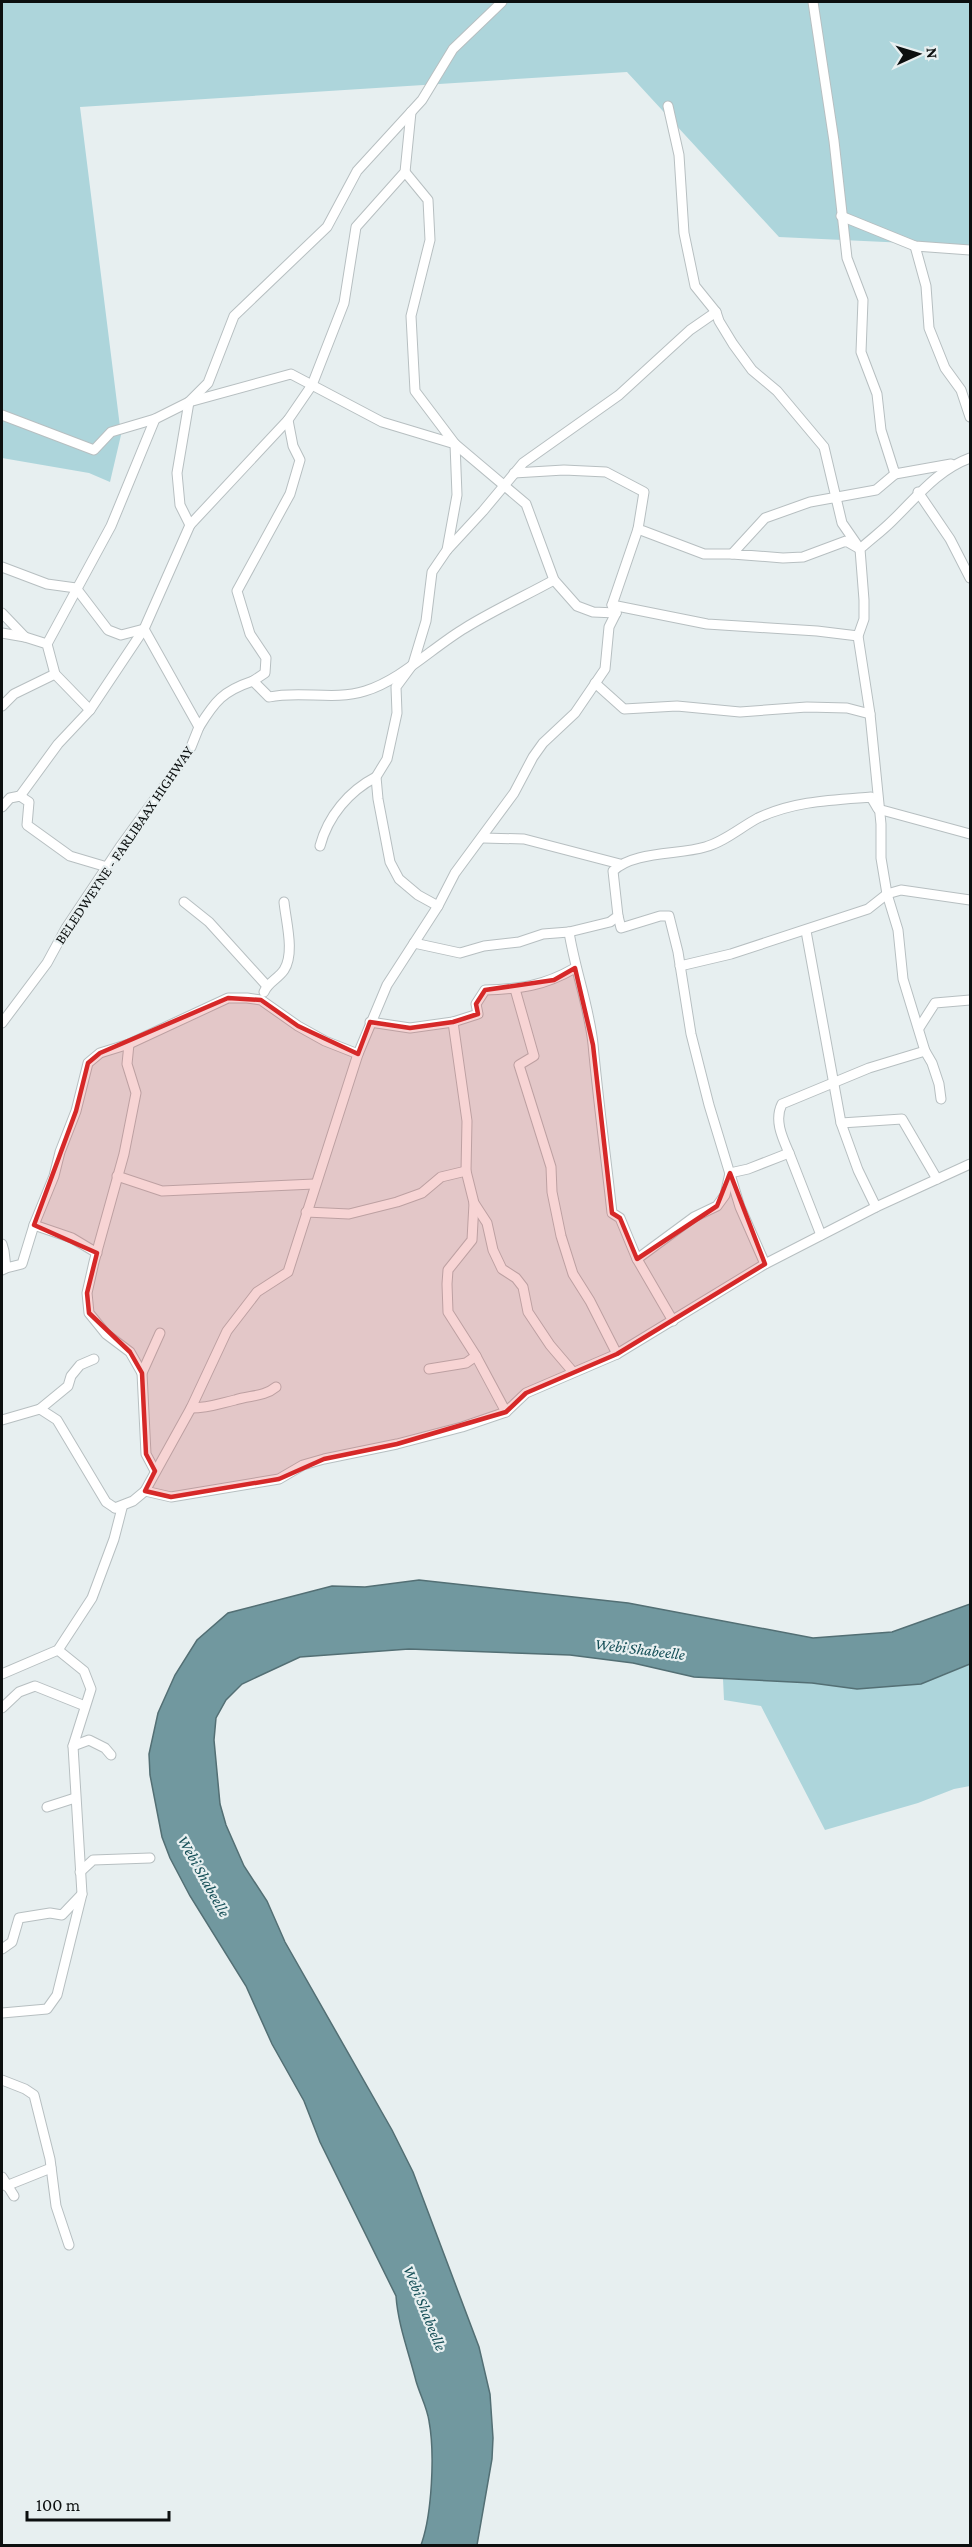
<svg xmlns="http://www.w3.org/2000/svg" width="972" height="2547" font-family="'Crimson Pro',serif">
	<style>
		.green { fill: #add5db }
		.water { fill: #71989f; stroke: #536f74; stroke-width: 1.5 }
		.lines { fill: none; stroke-linecap: round; stroke-linejoin: round }
		.street-casing { stroke: #b7bfc1; stroke-width: 11 }
		.street { stroke: #fff; stroke-width: 9 }
		.marked { fill: #d62828; fill-opacity: 0.2; stroke: #d62828; stroke-width: 4.5; stroke-linejoin: round }
		.labels { text-anchor: middle; dominant-baseline: central; stroke-width: 4.5; stroke-linejoin: round; paint-order: stroke }
		.street-label { font-size: 15px; fill: #0c0f0f; stroke: #e7eff0 }
		.water-label { font-size: 16px; font-style: italic; fill: #154f57; stroke: #e7eff0 }
	</style>
	<rect width="100%" height="100%" fill="#e7eff0"/>
	<g class="green">
		<polygon points="2,2 970,2 970,246 779,237 627,72 80,107 121,435 110,482 89,473 2,458"/>
		<polygon points="970,1664 970,1786 954,1789 918,1803 825,1830 761,1706 724,1700 723,1679 812,1683 857,1689 942,1676"/>
	</g>
	<path class="water" d="M419,1580L628,1603L813,1638L892,1632L970,1604V1664L921,1684L857,1689L812,1683L694,1677L633,1663L570,1655L409,1649L300,1657L242,1684L226,1700L216,1718L214,1740L220,1804L226,1825L244,1866L267,1901L285,1942L392,2130L413,2172L479,2347L490,2394L493,2438L492,2459L477,2545H421C432,2515 435,2453 429,2421C427,2407 420,2395 416,2381C409,2353 398,2325 396,2296L320,2142L304,2101L272,2044L246,1986L190,1896L170,1858L162,1837L150,1775L149,1754L158,1713L175,1675L197,1640L228,1613L332,1586L365,1587Z"/>
	<g class="lines">
		<defs>
			<g id="street">
				<polyline points="813,2 834,141 847,258 863,300 861,352 877,394 881,430 895,474 951,464"/>
				<polyline points="668,106 679,155 684,233 695,286 716,312 719,321 733,344 752,370 777,391 824,447 842,523 860,549 846,541 803,557 783,558 732,554 765,518 810,502 876,490 895,474"/>
				<polyline points="405,172 428,200 430,240 411,316 415,391 455,444 457,495 447,550 432,572 426,621 413,664 396,687 397,713 387,759 376,777 378,799 390,862 399,879 418,895 438,906"/>
				<polyline points="841,216 915,246 970,250"/>
				<polyline points="915,246 926,286 929,328 945,368 961,390 970,417"/>
				<polyline points="2,415 94,450 111,432 155,419 189,402 291,374 382,422 455,444 526,504 554,580 577,606 593,612 616,613"/>
				<polyline points="514,473 564,470 606,472 644,492 638,529 704,554 732,554"/>
				<polyline points="918,492 950,539 970,578"/>
				<polyline points="190,525 288,420 312,385 344,303 356,227 405,172 411,112"/>
				<polyline points="447,550 483,511 523,463 619,395 690,330 716,312"/>
				<polyline points="2,567 47,584 76,588 108,630 121,635 144,629"/>
				<polyline points="612,605 638,529"/>
				<polyline points="2,613 25,637 47,644 55,674 90,710 58,744 20,796"/>
				<polyline points="616,613 612,605 707,624 817,631 858,636"/>
				<polyline points="2,633 25,637"/>
				<polyline points="47,644 111,526 155,419"/>
				<polyline points="253,681 265,673 266,658 250,634 237,591 290,494 300,460 293,446 288,420"/>
				<polyline points="595,683 624,709 677,706 740,712 807,707 847,708 870,714"/>
				<polyline points="2,706 14,694 55,674"/>
				<polyline points="90,710 144,629"/>
				<path d="M199,727C215,701 223,691 253,681L269,697C301,690 333,701 365,691C401,680 433,647 465,628C494,610 525,596 554,580"/>
				<polyline points="2,807 10,798 20,796 29,802 27,825 70,856 107,867"/>
				<polyline points="483,838 524,839 620,864"/>
				<path d="M320,846C328,816 349,791 376,777"/>
				<polyline points="184,902 209,922 267,986"/>
				<polyline points="618,916 621,928 660,916 669,916 678,952 691,1034 709,1105 740,1207 765,1264"/>
				<polyline points="806,931 841,1123 858,1170 876,1207"/>
				<path d="M569,932C575,970 589,1006 593,1044C598,1100 606,1157 612,1213L620,1218L637,1259L673,1321"/>
				<path d="M414,943L460,953L484,946L519,942L543,934L569,932L610,922L618,916L613,871C633,851 679,855 705,847C724,842 741,827 758,818C794,801 832,800 871,797L878,809L970,834"/>
				<polyline points="680,966 731,954 868,909 887,894 901,890 970,900"/>
				<polyline points="515,989 534,1056 519,1065 551,1167 552,1192 561,1236 573,1274 590,1301 617,1354"/>
				<path d="M264,992C268,982 278,979 284,970C295,953 286,922 284,902"/>
				<path d="M370,1022L410,1028L453,1022L478,1014L476,1004L485,990C520,989 544,986 575,968"/>
				<polyline points="453,1022 467,1121 466,1171 474,1203 487,1223 493,1250 502,1269 516,1278 523,1287 528,1312 550,1345 573,1372"/>
				<polyline points="2,1023 47,963 66,928 120,847 173,774 191,747 199,727 144,629 190,525 180,505 177,473 189,402 208,383 234,316 327,227 357,171 422,100 453,49 502,2"/>
				<polyline points="919,1028 935,1003 970,1000"/>
				<polyline points="129,1044 127,1064 136,1093 124,1154 94,1262 87,1293 89,1313 106,1334 130,1352 142,1373"/>
				<path d="M941,1099L939,1084L932,1063L925,1051L903,979L898,930L887,894L881,858V824L870,714L858,636L864,619V600L860,549C871,539 882,531 892,521C917,497 937,470 970,458"/>
				<polyline points="841,1123 902,1119 937,1179"/>
				<polyline points="789,1153 821,1235"/>
				<polyline points="117,1176 162,1191 314,1184"/>
				<polyline points="306,1212 349,1214 397,1202 422,1193 441,1177 466,1171"/>
				<polyline points="34,1225 72,1238 97,1253"/>
				<polyline points="2,1244 4,1251 6,1268 2,1270"/>
				<path d="M637,1259L694,1217L717,1206L725,1195L730,1173L748,1169L789,1153C782,1137 774,1120 782,1104L869,1068L925,1051"/>
				<polyline points="6,1268 22,1264 34,1225 54,1176 60,1152 76,1111 88,1063 100,1053 129,1044 228,998 247,998 261,1000 298,1026 325,1041 358,1054"/>
				<polyline points="476,1356 506,1412"/>
				<polyline points="429,1369 466,1363 476,1356 448,1312 447,1284 448,1270 472,1240 474,1203"/>
				<path d="M191,1408C209,1408 218,1404 235,1400C250,1395 264,1397 276,1387"/>
				<polyline points="40,1409 68,1386 71,1376 80,1365 94,1359"/>
				<polyline points="2,1420 40,1409 57,1420 106,1502 115,1508 133,1501 145,1491 171,1497 279,1479 303,1465 324,1459 397,1444 462,1427 506,1412 526,1393 617,1354 765,1264 876,1207 970,1164"/>
				<polyline points="155,1471 146,1454 142,1373 160,1333"/>
				<polyline points="145,1491 191,1408 227,1331 257,1292 288,1272 358,1054 387,985 438,906 455,873 514,793 533,757 543,743 575,713 605,669 609,627 616,613"/>
				<polyline points="2,1674 58,1650 92,1598 114,1539 122,1508 115,1508"/>
				<polyline points="2,1708 19,1692 35,1686 85,1706"/>
				<polyline points="73,1746 89,1740 105,1748 111,1755"/>
				<polyline points="47,1807 75,1798"/>
				<polyline points="80,1872 93,1860 150,1858"/>
				<polyline points="2,1949 12,1942 19,1918 50,1913 62,1915 82,1894"/>
				<polyline points="2,2013 47,2009 57,1995 82,1894 73,1746 91,1689 84,1671 58,1650"/>
				<polyline points="2,2080 25,2089 34,2095 50,2159 56,2206 69,2245"/>
				<polyline points="2,2177 14,2196"/>
				<polyline points="6,2186 51,2168"/>
			</g>
		</defs>
		<use href="#street" class="street-casing"/>
		<use href="#street" class="street"/>
	</g>
	<path class="marked" d="M575,968L593,1045L612,1213L620,1218L637,1259L717,1206L730,1173L765,1264L617,1354L526,1393L506,1412L397,1444L324,1459L279,1479L171,1497L145,1491L155,1471L146,1454L142,1373L130,1352L89,1313L87,1293L97,1253L34,1225L76,1111L88,1063L100,1053L228,998L261,1000L298,1026L358,1054L370,1022L410,1028L453,1022L478,1014L476,1004L485,990L554,980Z"/>
	<g class="labels">
		<g class="street-label">
			<text transform="translate(124 845) rotate(-56)">BELEDWEYNE - FARLIBAAX HIGHWAY</text>
		</g>
		<g class="water-label">
			<text transform="translate(640 1649) rotate(7)">Webi Shabeelle</text>
			<text transform="translate(204 1876) rotate(61)">Webi Shabeelle</text>
			<text transform="translate(425 2308) rotate(68)">Webi Shabeelle</text>
		</g>
	</g>
	<rect width="972" height="2547" fill="none" stroke="#0c0f0f" stroke-width="6"/>
	<g transform="translate(918 54) rotate(86)" stroke="#e7eff0" stroke-width="4.5" paint-order="stroke">
	<path d="M0-4.5L10 22L0 15L-10 22Z" fill="#0c0f0f"/>
	<text y="-9" font-size="16" font-weight="bold" text-anchor="middle" fill="#0c0f0f">N</text>
	</g>
	<path d="M27 2511v9h142v-9" fill="none" stroke="#0c0f0f" stroke-width="3"/>
	<text x="36" y="2511" font-size="18" fill="#0c0f0f" stroke="#e7eff0" stroke-width="4.5" paint-order="stroke">100 m</text>
</svg>
